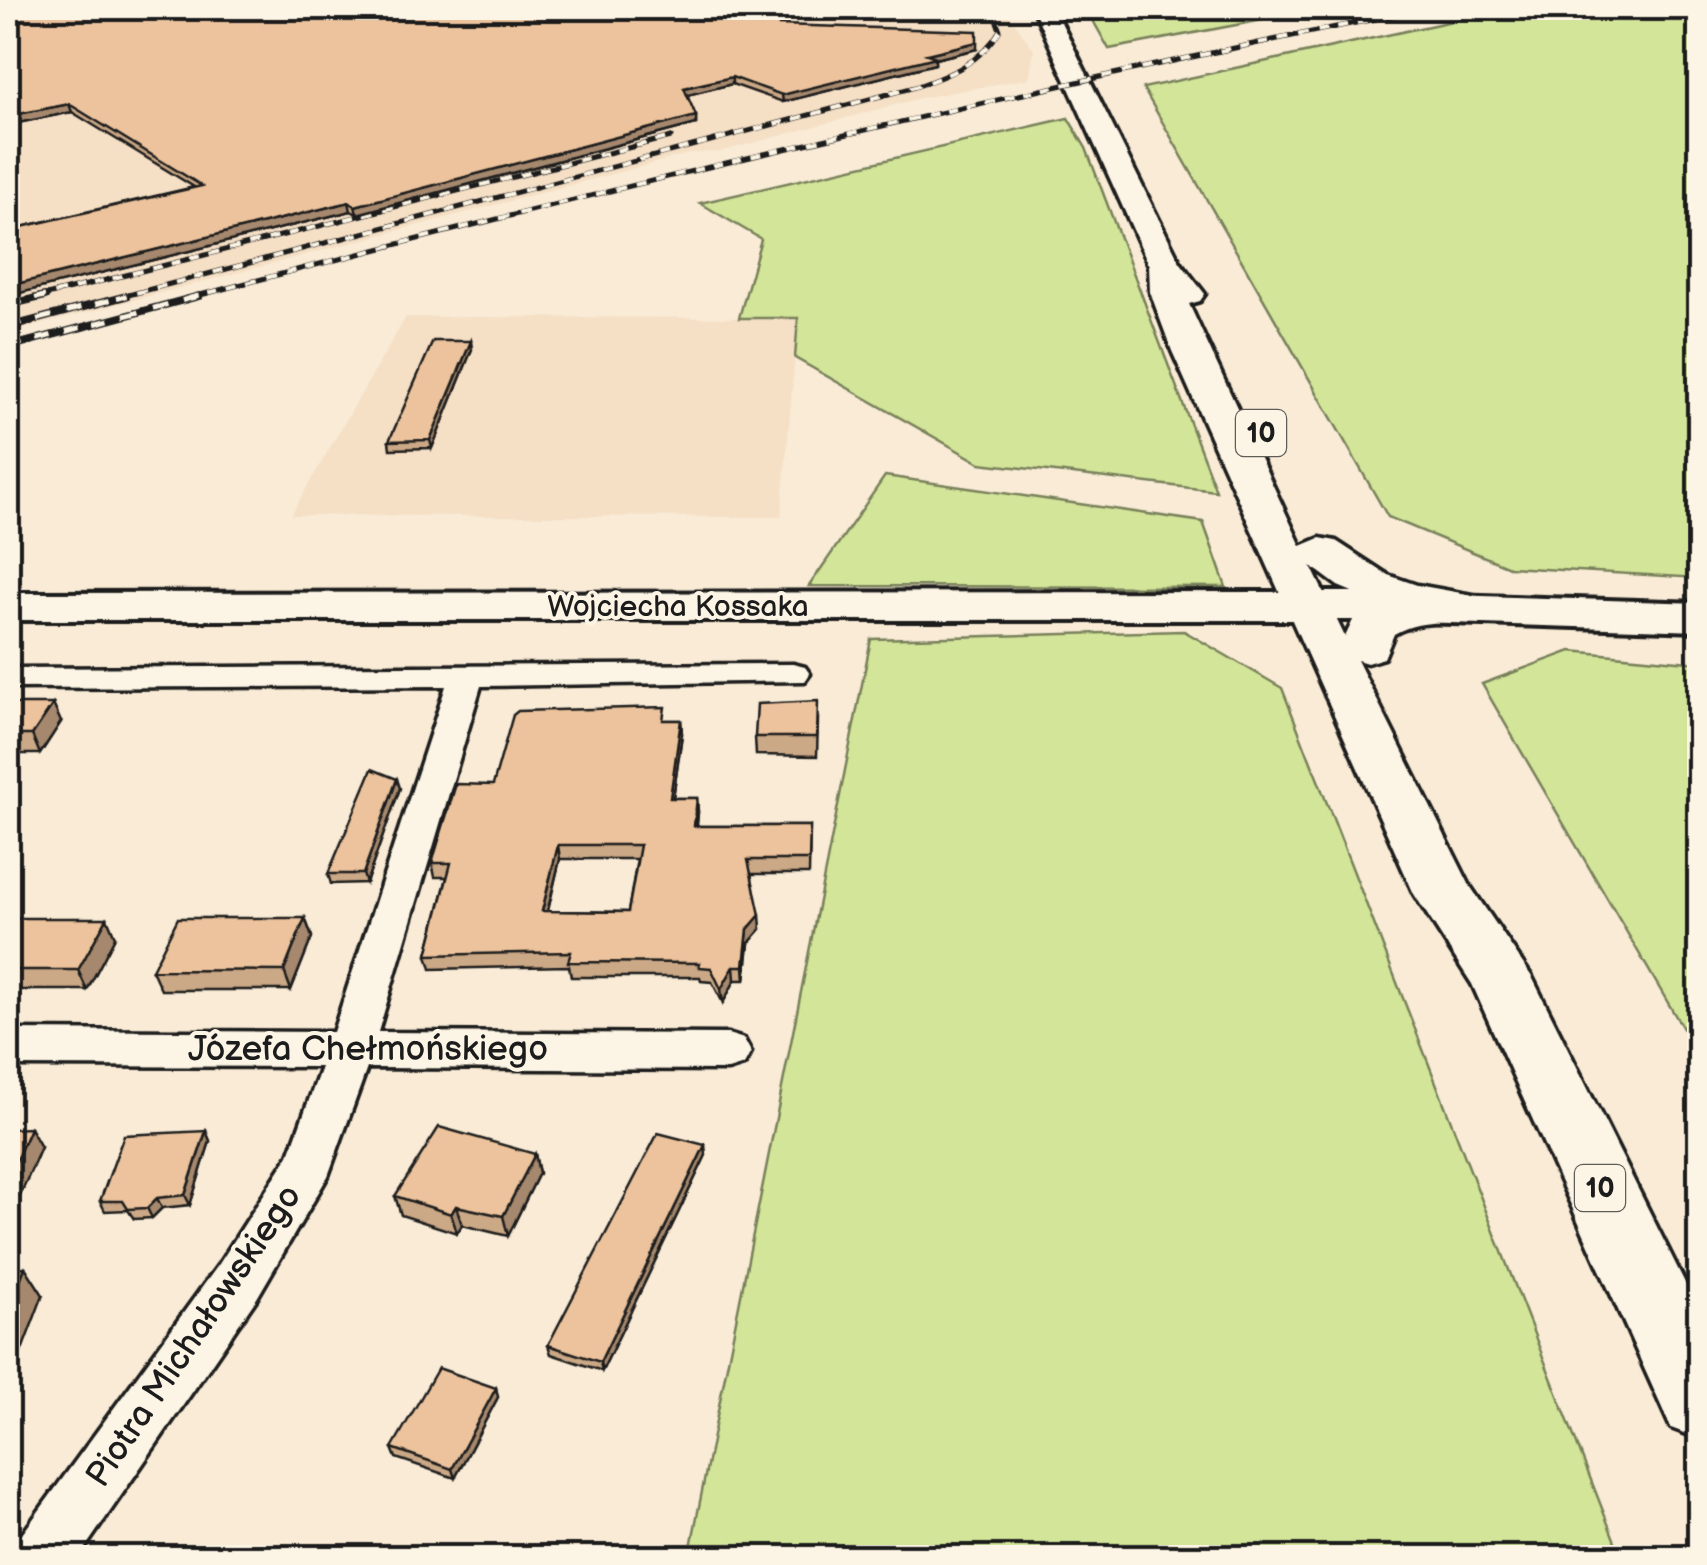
<svg xmlns="http://www.w3.org/2000/svg" width="1707" height="1565" font-family="'Balsamiq Sans',sans-serif">
	<style>
		.built { fill: #f5dfc5 }
		.green { fill: #d3e599; stroke: #78805a; stroke-width: 2.5 }
		.lines { fill: none; stroke-linecap: round; stroke-linejoin: round }
		.street-casing { stroke: #1c1c1c; stroke-width: 7 }
		.secondary-casing { stroke: #1c1c1c; stroke-width: 8 }
		.highway-casing { stroke: #1c1c1c; stroke-width: 7 }
		.street { fill: #fcf5e5; fill-rule: evenodd }
		.secondary { fill: #fcf5e5; fill-rule: evenodd }
		.highway { fill: #fcf5e5; fill-rule: evenodd }
		.rail-far1-casing { stroke: #1c1c1c; stroke-width: 5 }
		.rail-casing { stroke: #1c1c1c; stroke-width: 8 }
		.rail-far1 { stroke: #fcf5e5; stroke-width: 4; stroke-dasharray: 10; stroke-linecap: butt }
		.rail { stroke: #fcf5e5; stroke-width: 5; stroke-dasharray: 15; stroke-linecap: butt }
		.wall { fill: #cba886; stroke: #1c1c1c; stroke-width: 2.5; fill-rule: evenodd }
		.shaded-wall { fill: #a5886d; stroke: #1c1c1c; stroke-width: 2.5 }
		.building { fill: #ecc39c; stroke: #1c1c1c; stroke-width: 2.5; fill-rule: evenodd }
		.labels { text-anchor: middle; dominant-baseline: central; stroke-width: 8; stroke-linejoin: round; paint-order: stroke }
		.shield { fill: #fcf5e5; stroke: #5f5d58; stroke-width: 2.5 }
		.shield-label { font-size: 28px; font-weight: bold; fill: #1c1c1c }
		.street-label { font-size: 30px; fill: #1c1c1c; stroke: #fcf5e5 }
		.near-street-label { font-size: 35px; fill: #1c1c1c; stroke: #fcf5e5 }
	</style>
	<rect width="100%" height="100%" fill="#f9ebd6"/>
	<filter id="ink" filterUnits="userSpaceOnUse"><feTurbulence type="fractalNoise" baseFrequency=".01" numOctaves="2"/><feDisplacementMap in="SourceGraphic" scale="20" xChannelSelector="R" yChannelSelector="G"/><feConvolveMatrix kernelMatrix="1 2 1 2 8 2 1 2 1" color-interpolation-filters="sRGB"/></filter>
	<g filter="url(#ink)">
		<g class="built">
			<polygon points="8,8 1004,8 1034,50 1029,78 920,98 719,152 692,153 8,333"/>
			<polygon points="406,317 798,318 781,517 291,515"/>
		</g>
		<g class="green">
			<polygon points="1086,8 1326,8 1109,49"/>
			<polygon points="1512,8 1699,8 1699,578 1509,567 1388,517 1143,88"/>
			<polygon points="1068,118 1086,148 1216,491 980,463 795,358 798,318 739,318 761,239 700,203"/>
			<polygon points="885,476 1203,522 1226,587 809,586"/>
			<polygon points="1184,631 1282,688 1621,1557 689,1557 871,639"/>
			<polygon points="1571,651 1699,663 1699,1056 1482,684"/>
		</g>
		<g class="lines">
			<defs>
				<polygon id="street" points="793,664 805,667 810,674 805,681 481,686 378,1032 728,1034 744,1039 751,1052 744,1065 728,1070 367,1068 328,1176 257,1298 78,1558 11,1558 20,1537 219,1264 289,1155 321,1067 8,1066 8,1030 333,1032 446,686 8,688 8,668"/>
				<polygon id="secondary" points="1357,592 1700,603 1700,631 1357,620 8,620 8,593"/>
				<path id="highway" d="M1033,8H1054L1180,262L1205,294L1200,301L1189,304L1301,546L1320,538L1336,541L1388,575L1417,585L1489,598L1496,608L1489,618C1456,626 1425,616 1394,634L1384,658L1367,663L1357,660L1470,886L1532,977L1700,1313V1439L1671,1428L1472,984L1414,894L1172,351L1150,292L1149,265ZM1311,566L1338,586L1381,604L1354,618L1345,637Z"/>
			</defs>
			<use href="#street" class="street-casing"/>
			<use href="#secondary" class="secondary-casing"/>
			<use href="#highway" class="highway-casing"/>
			<use href="#street" class="street"/>
			<use href="#secondary" class="secondary"/>
			<use href="#highway" class="highway"/>
			<defs>
				<g id="rail-far1">
					<polyline points="35,298 671,137"/>
					<path d="M117,298L915,87C949,75 981,63 1000,30L992,8"/>
					<path d="M189,298C601,190 1014,90 1431,8"/>
				</g>
				<g id="rail">
					<polyline points="8,305 45,296"/>
					<polyline points="8,327 126,296"/>
					<polyline points="8,347 199,296"/>
				</g>
			</defs>
			<use href="#rail-far1" class="rail-far1-casing"/>
			<use href="#rail" class="rail-casing"/>
			<use href="#rail-far1" class="rail-far1"/>
			<use href="#rail" class="rail"/>
		</g>
		<g class="wall">
			<polygon points="8,8 845,8 778,22 779,25 977,49 935,59 935,64 783,102 732,84 686,95 696,116 696,124 357,214 351,211 8,296 8,230 194,187 72,112 8,125"/>
			<polygon points="472,349 432,448 390,449 389,441"/>
			<polygon points="8,704 61,722 40,754 8,754"/>
			<polygon points="818,719 817,756 756,755 755,737"/>
			<path d="M666,720H681L682,734L673,798H697L698,812L697,826H810L809,874H751L761,929L749,943L745,980H735L723,1003L712,982L701,981L700,977H571L569,966L431,969L427,955L447,877H435L432,863L493,785ZM560,859H637L628,912L548,911Z"/>
			<polygon points="400,788 366,883 331,884 328,874"/>
			<polygon points="8,918 115,937 87,990 8,990"/>
			<polygon points="305,918 312,937 291,990 161,990 152,970"/>
			<polygon points="8,1129 41,1147 16,1205 8,1205"/>
			<polygon points="206,1131 210,1141 190,1205 162,1208 152,1218 134,1219 128,1210 105,1211 100,1201"/>
			<polygon points="535,1154 539,1173 508,1236 462,1225 457,1233 401,1215 395,1196"/>
			<polygon points="706,1155 602,1371 551,1354 548,1345"/>
			<polygon points="496,1388 498,1397 455,1478 396,1458 392,1448"/>
		</g>
		<g class="shaded-wall">
			<polygon points="815,8 845,8 778,22 778,15"/>
			<polygon points="977,42 977,49 935,59 935,64 783,102 782,95 927,54"/>
			<polygon points="732,77 732,84 684,96 684,88"/>
			<polygon points="69,104 72,112 8,125 8,116"/>
			<polygon points="696,116 696,124 357,214 355,206"/>
			<polygon points="13,147 16,155 8,157 8,148"/>
			<polygon points="349,202 351,211 8,296 8,286"/>
			<polygon points="471,341 472,349 432,448 430,440"/>
			<polygon points="53,704 61,722 40,754 32,735"/>
			<polygon points="681,720 682,734 671,812 670,798"/>
			<polygon points="397,779 400,788 366,883 363,874"/>
			<polygon points="697,798 698,812 695,840 694,826"/>
			<polygon points="558,845 560,859 544,925 542,911"/>
			<polygon points="760,915 761,929 749,943 745,980 744,966 748,929"/>
			<polygon points="107,918 115,937 87,990 78,970"/>
			<polygon points="305,918 312,937 291,990 284,971"/>
			<polygon points="734,966 735,980 723,1003 721,989"/>
			<polygon points="30,1128 41,1147 16,1205 8,1191 8,1179"/>
			<polygon points="206,1131 210,1141 190,1205 185,1195"/>
			<polygon points="705,1145 706,1155 602,1371 600,1362"/>
			<polygon points="535,1154 539,1173 508,1236 503,1216"/>
			<polygon points="157,1198 162,1208 152,1218 147,1208"/>
			<polygon points="456,1206 462,1225 457,1233 451,1214"/>
			<polygon points="25,1267 43,1295 8,1387 8,1311"/>
			<polygon points="496,1388 498,1397 455,1478 452,1469"/>
		</g>
		<g class="building">
			<polygon points="8,8 815,8 778,15 779,25 977,31 977,42 927,54 936,57 782,95 732,77 684,88 696,116 355,206 349,202 8,286 8,230 202,186 69,104 8,116 8,24 14,22 8,19"/>
			<polygon points="433,341 471,341 430,440 389,441"/>
			<polygon points="818,701 817,737 755,737 757,704"/>
			<polygon points="8,704 53,704 32,735 8,735"/>
			<path d="M665,707L663,720H681L670,798H697L694,826H810L809,860H748L760,915L748,929L744,966H734L721,989L711,968L699,967L700,963L568,962L571,952L427,955L451,863H432L456,784L493,785L513,715L518,711ZM558,845H640L628,912L542,911Z"/>
			<polygon points="372,769 397,779 363,874 328,874"/>
			<polygon points="8,918 107,918 78,970 8,970"/>
			<polygon points="178,918 305,918 284,971 152,970"/>
			<polygon points="439,1127 535,1154 503,1216 456,1206 451,1214 395,1196"/>
			<polygon points="30,1128 8,1179 8,1129"/>
			<polygon points="206,1131 185,1195 157,1198 147,1208 128,1209 123,1201 100,1201 124,1135"/>
			<polygon points="658,1133 705,1145 600,1362 548,1345"/>
			<polygon points="25,1267 8,1311 8,1268"/>
			<polygon points="438,1368 496,1388 452,1469 392,1448"/>
		</g>
	</g>
	<g class="labels">
		<g class="shield">
			<rect x="1236" y="410" width="50" height="46" rx="8"/>
			<rect x="1575" y="1165" width="50" height="46" rx="8"/>
		</g>
		<g class="shield-label">
			<text x="1261" y="433">10</text>
			<text x="1600" y="1188">10</text>
		</g>
		<g class="street-label">
			<text x="678" y="607">Wojciecha Kossaka</text>
		</g>
		<g class="near-street-label">
			<text x="368" y="1049">Józefa Chełmońskiego</text>
			<text transform="translate(194 1336) rotate(-56)">Piotra Michałowskiego</text>
		</g>
	</g>
	<rect width="1707" height="1565" fill="none" stroke="#fcf5e5" stroke-width="40"/>
	<rect x="20" y="20" width="1667" height="1525" fill="none" stroke="#1c1c1c" stroke-width="4" filter="url(#ink)"/>
</svg>
